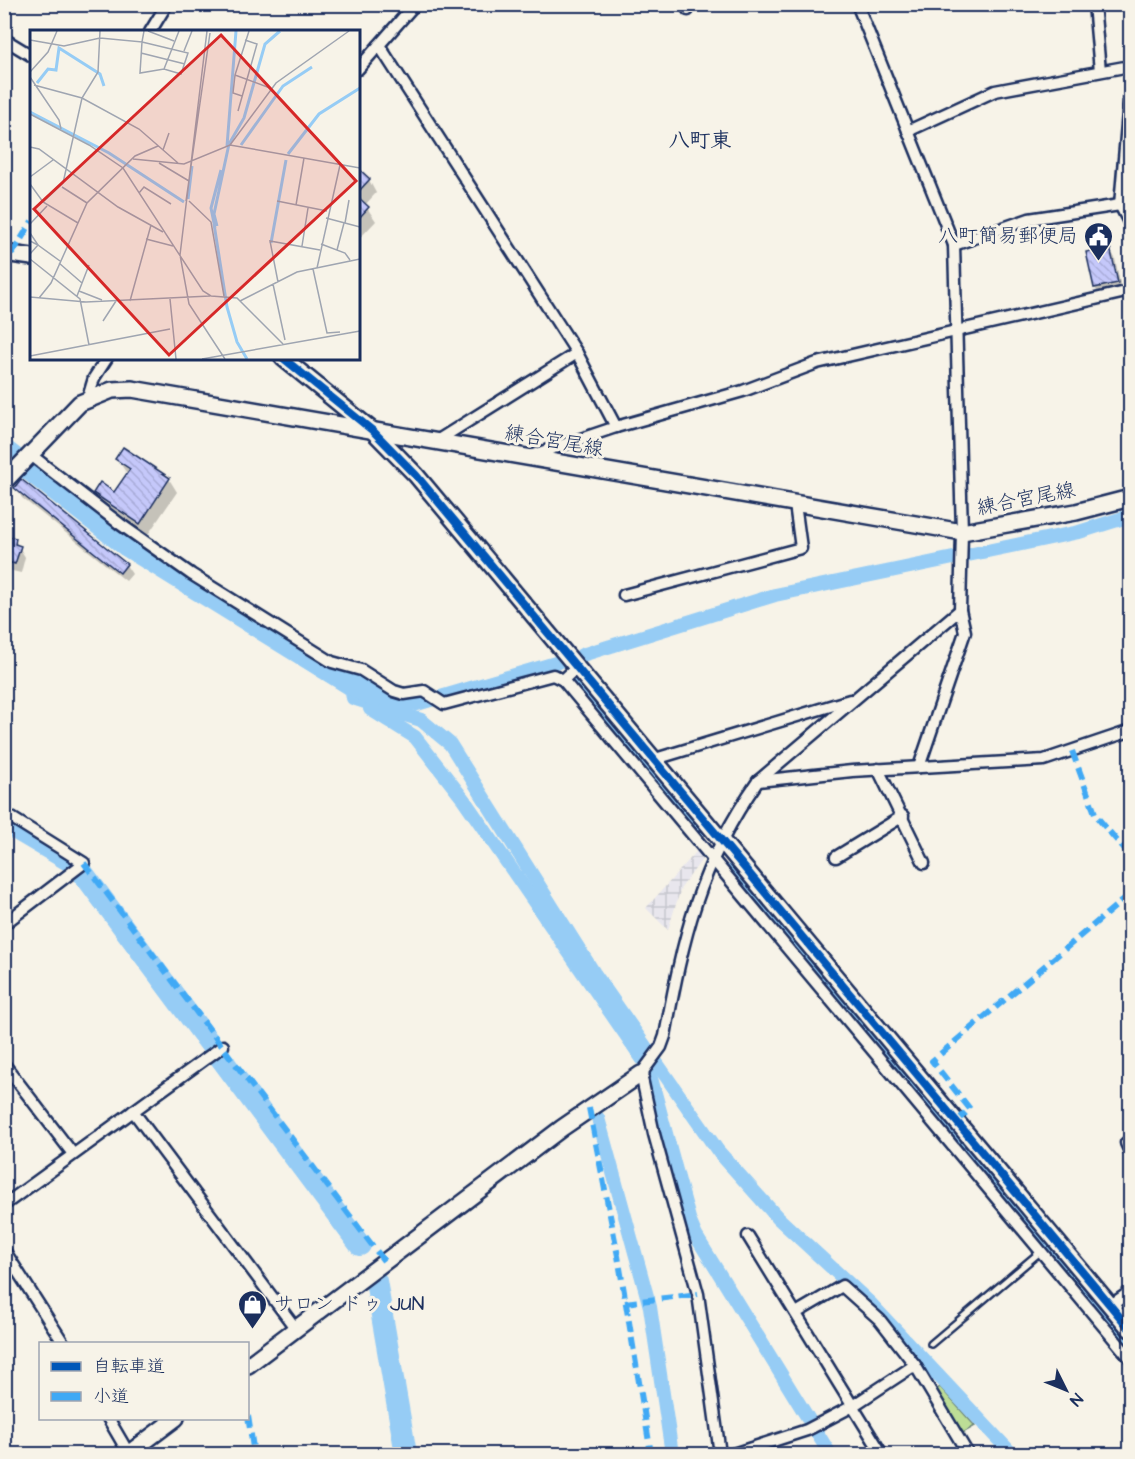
<svg xmlns="http://www.w3.org/2000/svg" width="1135" height="1459" font-family="'Architects Daughter','Klee One',sans-serif">
	<style>
		.industrial { fill: url(#industrial-grid) }
		.park { fill: #bddd96; stroke: #6c867a; stroke-width: 1.5 }
		.shadow { fill: #0003 }
		.lines { fill: none; stroke-linecap: round; stroke-linejoin: round }
		.canal { stroke: #96ccf5; stroke-width: 14 }
		.river { stroke: #96ccf5; stroke-width: 22 }
		.building { fill: url(#building-back-hatch); stroke: #1b2f5e; stroke-width: 1.5 }
		.lane-casing { stroke: #1b2f5e; stroke-width: 10 }
		.street-casing { stroke: #1b2f5e; stroke-width: 15 }
		.secondary-casing { stroke: #1b2f5e; stroke-width: 20 }
		.lane { stroke: #f7f3e8; stroke-width: 5 }
		.street { stroke: #f7f3e8; stroke-width: 10 }
		.secondary { stroke: #f7f3e8; stroke-width: 15 }
		.quiet { stroke: #3fa9f5; stroke-width: 6; stroke-dasharray: 12 6; stroke-linecap: butt }
		.cycleway-casing { stroke: #f7f3e8; stroke-width: 11 }
		.cycleway { stroke: #0057b8; stroke-width: 8 }
		.labels { text-anchor: middle; dominant-baseline: central; stroke-width: 6; stroke-linejoin: round; paint-order: stroke }
		.poi-label { font-size: 20px; fill: #1b2f5e; stroke: #f7f3e8; text-anchor: end }
		.street-label { font-size: 20px; fill: #1b2f5e; stroke: #f7f3e8 }
		.neighbourhood-label { font-size: 21px; font-weight: bold; fill: #1b2f5e; stroke: #f7f3e8 }
		.inset-river { fill: none; stroke: #96ccf5; stroke-width: 3 }
		.inset-road { fill: none; stroke: #9fa5b1; stroke-width: 1.5 }
		.view { fill: #d62828; fill-opacity: 0.15; stroke: #d62828; stroke-width: 3 }
		.inset-edge { fill: none; stroke: #1b2f5e; stroke-width: 3 }
	</style>
	<defs>
		<pattern id="industrial-grid" width="8" height="8" patternUnits="userSpaceOnUse" patternTransform="scale(1.5)"><rect width="8" height="8" fill="#e8e6ed"/><path d="M0 4h8M4 0v8" fill="none" stroke="#c6c6ce"/></pattern>
		<pattern id="building-back-hatch" width="6" height="6" patternUnits="userSpaceOnUse" patternTransform="scale(1.5)"><rect width="6" height="6" fill="#c5c8fa"/><path d="M-1 5l2 2M0 0l6 6M5-1l2 2" fill="none" stroke="#a9acd9"/></pattern>
	</defs>
	<rect width="100%" height="100%" fill="#f7f3e8"/>
	<filter id="ink" filterUnits="userSpaceOnUse"><feTurbulence type="fractalNoise" baseFrequency=".0167" numOctaves="2"/><feDisplacementMap in="SourceGraphic" scale="12" xChannelSelector="R" yChannelSelector="G"/><feConvolveMatrix kernelMatrix="1 2 1 2 8 2 1 2 1" color-interpolation-filters="sRGB"/></filter>
	<g filter="url(#ink)">
		<polygon class="industrial" points="697,851 703,858 681,888 668,930 646,908"/>
		<polygon class="park" points="940,1387 975,1426 961,1434 936,1390"/>
		<g class="shadow">
			<polygon points="358,170 369,180 376,193 365,205 376,221 358,240"/>
			<polygon points="1109,248 1115,258 1122,293 1101,297 1095,288"/>
			<polygon points="117,459 169,479 177,492 147,536 102,506 95,493 115,494 128,475"/>
			<polygon points="16,488 126,565 132,574 126,581 22,498"/>
			<polygon points="4,537 15,540 25,557 21,573 4,569"/>
		</g>
		<g class="lines">
			<g class="canal">
				<polyline points="582,655 775,595 1079,532 1130,516"/>
				<polyline points="350,684 353,698 421,720 450,744 594,973 718,1151 778,1218 872,1305 1012,1454"/>
				<polyline points="576,686 697,831"/>
				<polyline points="374,696 417,704 559,662"/>
				<polyline points="370,709 415,737 464,800 648,1067 690,1222 696,1236 830,1454"/>
				<polyline points="731,871 1130,1347"/>
				<polyline points="598,1118 650,1307 672,1454"/>
			</g>
			<g class="river">
				<polyline points="4,450 127,546 350,684 374,696"/>
				<polyline points="4,822 77,865 360,1245"/>
				<polyline points="376,1281 406,1454"/>
			</g>
		</g>
		<g class="building">
			<polygon points="358,168 370,179 358,192"/>
			<polygon points="358,197 369,207 358,219"/>
			<polygon points="1110,247 1118,283 1094,288 1086,252"/>
			<polygon points="123,447 170,478 140,524 93,493 100,482 114,492 130,469 115,459"/>
			<polygon points="21,479 127,564 120,573 14,488"/>
			<polygon points="4,535 16,538 15,544 21,546 15,564 4,561"/>
		</g>
		<g class="lines">
			<defs>
				<polyline id="lane" points="931,1344 1040,1252"/>
				<g id="street">
					<polyline points="685,4 688,10"/>
					<polyline points="857,4 954,245 962,532 960,610 965,632 919,767"/>
					<polyline points="1094,4 1100,71"/>
					<polyline points="150,32 167,4"/>
					<polyline points="4,39 32,56"/>
					<polyline points="379,45 577,353 616,427"/>
					<polyline points="358,69 415,4"/>
					<polyline points="1130,89 1120,205 1130,224"/>
					<polyline points="908,131 995,91 1130,66"/>
					<polyline points="954,245 1029,219 1120,205"/>
					<polyline points="88,398 94,378 107,358"/>
					<polyline points="435,442 577,353"/>
					<polyline points="31,455 120,524 191,574 332,662 361,670 394,691 404,694 424,691 444,704 553,675 563,680"/>
					<polyline points="530,456 616,427 743,391 817,363 1130,291"/>
					<polyline points="624,595 801,548 795,504"/>
					<polyline points="576,668 563,680 1130,1358"/>
					<polyline points="652,760 850,700"/>
					<polyline points="878,769 924,863"/>
					<polyline points="758,781 852,771 1044,760 1130,731"/>
					<polyline points="4,813 84,863 4,924"/>
					<polyline points="836,857 903,816"/>
					<polyline points="4,1064 73,1154"/>
					<polyline points="133,1111 296,1329"/>
					<polyline points="1130,1141 1126,1143 1130,1152"/>
					<polyline points="4,1205 223,1046"/>
					<polyline points="748,1236 882,1454"/>
					<polyline points="4,1250 64,1344"/>
					<polyline points="1111,1305 1130,1292"/>
					<polyline points="796,1313 842,1286 880,1320 915,1365"/>
					<polyline points="108,1418 129,1454"/>
					<path d="M720,1454L698,1294L654,1134L641,1074L661,1047L665,1036C683,937 699,865 758,781L960,610"/>
					<polyline points="733,1454 807,1430 851,1407 915,1365 968,1454"/>
				</g>
				<g id="secondary">
					<polyline points="4,253 32,257"/>
					<polyline points="283,358 373,431 416,475 1130,1329"/>
					<polyline points="4,482 80,403 112,390 132,389 962,532 1076,512 1130,498"/>
					<polyline points="248,1365 562,1128 641,1074"/>
					<polyline points="128,1454 176,1418"/>
				</g>
			</defs>
			<use href="#lane" class="lane-casing"/>
			<use href="#street" class="street-casing"/>
			<use href="#secondary" class="secondary-casing"/>
			<use href="#lane" class="lane"/>
			<use href="#street" class="street"/>
			<use href="#secondary" class="secondary"/>
			<g class="quiet">
				<polyline points="12,254 32,221"/>
				<polyline points="1072,751 1096,816 1130,856"/>
				<polyline points="84,863 384,1261"/>
				<polyline points="589,1108 618,1256 651,1454"/>
				<polyline points="957,1121 970,1109 932,1061 1130,894"/>
				<polyline points="625,1303 698,1294"/>
				<polyline points="248,1416 254,1454"/>
			</g>
			<defs>
				<polyline id="cycleway" points="283,358 373,431 416,475 1130,1329"/>
			</defs>
			<use href="#cycleway" class="cycleway-casing"/>
			<use href="#cycleway" class="cycleway"/>
		</g>
	</g>
	<defs>
		<symbol id="civic-pin" viewBox="-11 -11 22 30"><path d="M0 17L-7.5 6A9.5 9.5 0 1 1 7.5 6Z" fill="#1b2f5e" stroke="#f7f3e8"/><path d="M-.6-6.5H3V-4.5H.6V-3L4-1V1h2V6H-6V1h2V-1L-.6-3ZM-1.2 2.5V6h2.4V2.5Z" fill="#fff"/></symbol>
		<symbol id="shop-pin" viewBox="-11 -11 22 30"><path d="M0 17L-7.5 6A9.5 9.5 0 1 1 7.5 6Z" fill="#1b2f5e" stroke="#f7f3e8"/><path d="M-5-2.5h2.3a2.7 3.5 0 0 1 5.4 0H5L5.5 6h-11ZM-1.5-2.5h3a1.5 2.3 0 0 0-3 0Z" fill="#fff"/></symbol>
	</defs>
	<g fill-rule="evenodd">
		<use href="#civic-pin" x="1082" y="220" width="33" height="45"/>
		<use href="#shop-pin" x="236" y="1288" width="33" height="45"/>
	</g>
	<g class="labels">
		<g class="poi-label">
			<text x="1078" y="236">八町簡易郵便局</text>
			<text x="274" y="1304" text-anchor="start">サロン ドゥ JUN</text>
		</g>
		<g class="street-label">
			<text transform="translate(554 441) rotate(10)">練合宮尾線</text>
			<text transform="translate(1026 499) rotate(-11)">練合宮尾線</text>
		</g>
		<g class="neighbourhood-label">
			<text x="700" y="140">八町東</text>
		</g>
	</g>
	<g transform="translate(30 30)">
		<rect width="330" height="330" fill="#f7f3e8"/>
		<path class="inset-river" d="M7,53L18,39L26,40L29,18L70,44L74,56M0,82L79,123L154,172M211,115L253,56L282,37M197,116L206,1M258,124L289,84L330,58M158,169L162,136M184,194L197,277L207,312L217,329M187,196L184,184L199,114L214,88L235,14L250,1M185,198L181,178L191,140M241,213L256,130"/>
		<path class="inset-road" d="M118,1L144,11M177,1L150,225L159,274L195,329M219,1L205,45L240,58M0,10L34,16L70,8L112,12L114,1M112,12L158,23L151,44L134,39L110,43ZM154,21L162,1M111,23L155,34M134,39L149,1M0,42L18,22L27,1M205,45L203,63L212,66M0,47L29,90L31,99M4,55L52,68L109,99L148,133M208,81L227,14L215,10M0,84L59,115L93,138L173,261L181,266L207,268L253,314M200,115L246,53L319,1M0,117L9,119L88,177L133,202M133,120L139,103M103,129L154,134L200,115L330,138M129,133L159,151M0,147L23,130M0,154L13,172L48,193M32,157L57,173M109,163L114,157L141,174M156,171L180,3M159,171L181,192L194,266M247,171L297,181M13,172L33,153L52,68L68,42L70,1M266,175L274,128M296,188L330,197M315,193L319,170M0,194L17,176M0,203L8,215L30,231M116,209L143,216M0,211L8,215L0,224M291,214L315,223L320,230M272,216L278,178M307,220L314,193M0,229L50,269L59,315M29,233L52,253M287,238L310,135M283,239L297,303L310,302M248,252L240,211L290,220M243,254L255,310M49,261L72,270M47,266L59,235M0,267L56,272L180,266M9,268L21,253L57,173L105,126L128,116M140,269L146,329M100,271L121,195M210,271L267,242L330,229M73,291L86,271M0,326L140,299M172,329L330,301"/>
		<path class="view" d="M191,5L326,151L139,325L4,179Z"/>
		<rect width="330" height="330" class="inset-edge"/>
	</g>
	<rect width="1135" height="1459" fill="none" stroke="#f7f3e8" stroke-width="24"/>
	<rect x="12" y="12" width="1111" height="1435" fill="none" stroke="#1b2f5e" stroke-width="2" filter="url(#ink)"/>
	<rect x="39" y="1342" width="210" height="78" fill="#f7f3e8" stroke="#9fa5b1" stroke-width="1.5"/>
	<rect x="51" y="1362" width="30" height="9" fill="#0057b8" stroke="#9fa5b1" stroke-width="1.5"/>
	<text x="93" y="1372" font-size="18" fill="#1b2f5e">自転車道</text>
	<rect x="51" y="1392" width="30" height="9" fill="#3fa9f5" stroke="#9fa5b1" stroke-width="1.5"/>
	<text x="93" y="1402" font-size="18" fill="#1b2f5e">小道</text>
	<g transform="translate(1066 1390) rotate(133)" stroke="#f7f3e8" stroke-width="4.5" paint-order="stroke">
	<path d="M0-4.5L10 22L0 15L-10 22Z" fill="#1b2f5e"/>
	<text y="-9" font-size="16" font-weight="bold" text-anchor="middle" fill="#1b2f5e">N</text>
	</g>
</svg>
